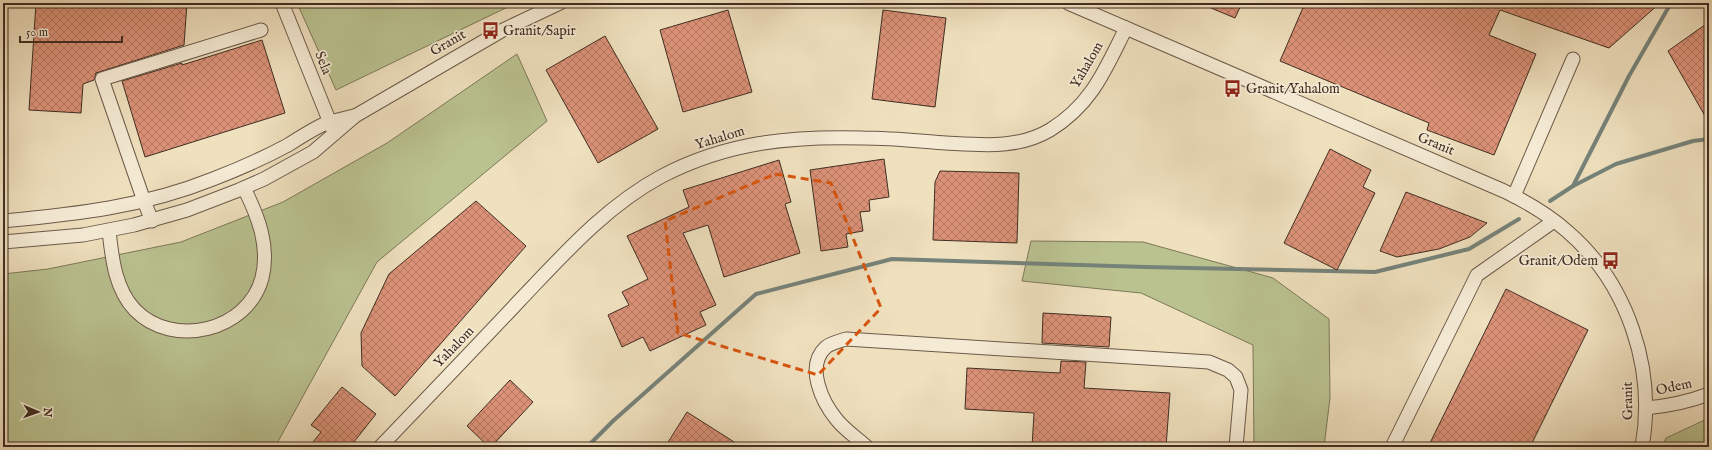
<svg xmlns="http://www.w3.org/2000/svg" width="1712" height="450" font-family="'IM FELL English',serif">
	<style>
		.grass { fill: #bac290; stroke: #7d7859 }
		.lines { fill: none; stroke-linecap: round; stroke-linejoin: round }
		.stream { stroke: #76837a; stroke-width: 4 }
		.building { fill: url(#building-cross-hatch); stroke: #402d22 }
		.minor-casing { stroke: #6c5a49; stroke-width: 15 }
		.minor { stroke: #f5ebd5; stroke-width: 13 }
		.marked { fill: none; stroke: #d7550e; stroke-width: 3; stroke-dasharray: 8 5; stroke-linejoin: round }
		.labels { text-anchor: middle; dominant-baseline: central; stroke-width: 3.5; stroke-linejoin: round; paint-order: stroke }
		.poi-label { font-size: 14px; fill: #402d22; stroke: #f5ebd5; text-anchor: start }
		.street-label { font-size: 14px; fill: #402d22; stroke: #f5ebd5 }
	</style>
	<defs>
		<pattern id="building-cross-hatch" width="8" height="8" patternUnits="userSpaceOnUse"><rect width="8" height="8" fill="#dc9278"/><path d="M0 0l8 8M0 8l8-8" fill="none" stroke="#b47862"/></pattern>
	</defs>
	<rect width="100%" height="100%" fill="#efe0be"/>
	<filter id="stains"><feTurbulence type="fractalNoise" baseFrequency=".005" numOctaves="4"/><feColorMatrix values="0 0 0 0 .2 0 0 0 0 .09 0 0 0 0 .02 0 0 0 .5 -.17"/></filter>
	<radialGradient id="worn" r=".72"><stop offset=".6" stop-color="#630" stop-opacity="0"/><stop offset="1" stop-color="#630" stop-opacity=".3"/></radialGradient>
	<g class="grass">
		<polygon points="297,3 516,3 336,90"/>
		<polygon points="517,54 547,121 377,262 275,447 3,447 3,274 48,269 181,242 283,202 387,143"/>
		<polygon points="1031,241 1143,242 1273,278 1329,319 1330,398 1324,447 1254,447 1253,345 1141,293 1022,281"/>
		<polygon points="1709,418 1709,447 1662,447 1666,438"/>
	</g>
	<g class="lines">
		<g class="stream">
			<polyline points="1573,186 1629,76 1671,3"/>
			<polyline points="1550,201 1573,186 1616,164 1693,141 1709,139"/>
			<polyline points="587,447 613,421 756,294 892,259 1145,267 1375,272 1469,249 1519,219"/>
		</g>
	</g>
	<g class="building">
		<polygon points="36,3 187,3 184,45 96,73 94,80 83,84 81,113 29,110"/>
		<polygon points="1199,3 1242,3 1235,18"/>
		<polygon points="1305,3 1660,3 1609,48 1500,10 1489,35 1536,54 1494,155 1427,130 1429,123 1280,61"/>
		<polygon points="728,10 752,92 683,112 660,30"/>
		<polygon points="883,10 946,18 935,107 872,99"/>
		<polygon points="1709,22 1709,123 1668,51"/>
		<polygon points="605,36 658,129 598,163 546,70"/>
		<polygon points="262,40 285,113 145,157 122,81 182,63 182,65"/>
		<polygon points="1330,149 1371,170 1363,187 1375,193 1337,270 1284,243"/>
		<polygon points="884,159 889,197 869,200 870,211 860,212 863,231 846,234 848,247 821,251 810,170"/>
		<polygon points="779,160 791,202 785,204 800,253 724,277 708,225 683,233 716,305 700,312 706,325 650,351 643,337 622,347 608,315 629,305 622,292 648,279 627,236 689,207 683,190"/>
		<polygon points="940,171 1019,173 1017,243 933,240 935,182"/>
		<polygon points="1406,192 1487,223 1470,237 1439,249 1397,257 1380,251"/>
		<polygon points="476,201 526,246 395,396 362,366 361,333 389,274"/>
		<polygon points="1506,289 1588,330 1530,447 1428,447"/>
		<polygon points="1043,313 1111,317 1109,347 1042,343"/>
		<polygon points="1061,361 1086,362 1084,388 1170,393 1166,447 1032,447 1034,413 965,409 967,368 1060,373"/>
		<polygon points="510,380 533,402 491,447 489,447 467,426"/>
		<polygon points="342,387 376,414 350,447 309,447 321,432 311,425"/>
		<polygon points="687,412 742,447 665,447"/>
	</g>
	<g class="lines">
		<defs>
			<g id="minor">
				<polyline points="282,3 333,130"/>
				<path d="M1068,3L1504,191C1527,202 1549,215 1568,232C1628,284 1656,369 1642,447"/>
				<polyline points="1514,196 1573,59"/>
				<path d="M3,221C77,214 143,207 213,179C239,169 264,158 288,145C299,138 310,131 322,125C332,121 343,119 354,116"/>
				<polyline points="152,221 144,201 102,79 261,30"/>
				<path d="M109,231C112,258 115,289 135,310C173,349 248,331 262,278C270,246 258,216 244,188"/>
				<polyline points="3,242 83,235 134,225 187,210 239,190 264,179 313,152 355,116 503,30 560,3"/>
				<path d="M1646,408C1668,406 1688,402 1709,394"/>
				<path d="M380,447C427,398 474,349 520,300C563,255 606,206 662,176C727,142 791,136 863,138C891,138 919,141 946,143C982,145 1018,149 1050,130C1092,104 1105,70 1126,28"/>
				<path d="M867,447C857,438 845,430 837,420C822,402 805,366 826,347C831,343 840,341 846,339L1209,362L1228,370L1236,377L1241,390L1236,447"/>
				<polyline points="1392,447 1477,275 1554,221"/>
			</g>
		</defs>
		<use href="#minor" class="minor-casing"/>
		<use href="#minor" class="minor"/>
	</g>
	<path class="marked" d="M775,174L831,183L881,308L818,375L678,333L665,221Z"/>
	<defs>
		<symbol id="bus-bare" viewBox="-9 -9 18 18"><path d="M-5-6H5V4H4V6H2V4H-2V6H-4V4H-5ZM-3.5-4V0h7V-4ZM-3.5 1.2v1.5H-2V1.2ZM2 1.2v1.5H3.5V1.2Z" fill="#8f2418" stroke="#f5ebd5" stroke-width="2.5" paint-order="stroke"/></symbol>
	</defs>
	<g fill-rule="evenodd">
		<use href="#bus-bare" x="478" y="18" width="25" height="25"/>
		<use href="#bus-bare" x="1220" y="76" width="25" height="25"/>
		<use href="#bus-bare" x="1598" y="248" width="25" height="25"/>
	</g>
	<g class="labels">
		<g class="poi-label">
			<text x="503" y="31">Granit/Sapir</text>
			<text x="1246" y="89">Granit/Yahalom</text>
			<text x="1598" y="261" text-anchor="end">Granit/Odem</text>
		</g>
		<g class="street-label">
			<text transform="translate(448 43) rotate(-30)">Granit</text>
			<text transform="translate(323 63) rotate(68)">Sela</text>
			<text transform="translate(1087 65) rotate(-60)">Yahalom</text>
			<text transform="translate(720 138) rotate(-17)">Yahalom</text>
			<text transform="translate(1436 144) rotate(23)">Granit</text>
			<text transform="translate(454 347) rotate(-46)">Yahalom</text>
			<text transform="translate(1674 387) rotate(-12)">Odem</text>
			<text transform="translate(1628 401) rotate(-91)">Granit</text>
		</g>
	</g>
	<rect width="1712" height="450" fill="none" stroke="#efe0be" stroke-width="16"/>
	<rect x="4" y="4" width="1704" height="442" fill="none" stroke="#402d22" stroke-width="2"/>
	<rect x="8" y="8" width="1696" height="434" fill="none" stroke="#402d22"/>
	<g transform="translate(38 412) rotate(92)" stroke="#f5ebd5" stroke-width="3" paint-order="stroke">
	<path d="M0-3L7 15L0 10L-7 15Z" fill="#402d22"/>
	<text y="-6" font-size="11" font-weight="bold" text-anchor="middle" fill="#402d22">N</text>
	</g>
	<path d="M20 36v6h102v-6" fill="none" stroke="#402d22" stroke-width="2"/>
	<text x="26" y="36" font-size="12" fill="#402d22" stroke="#f5ebd5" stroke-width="3" paint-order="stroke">50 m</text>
	<rect width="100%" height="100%" filter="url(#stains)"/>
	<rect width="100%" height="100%" fill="url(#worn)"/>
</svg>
